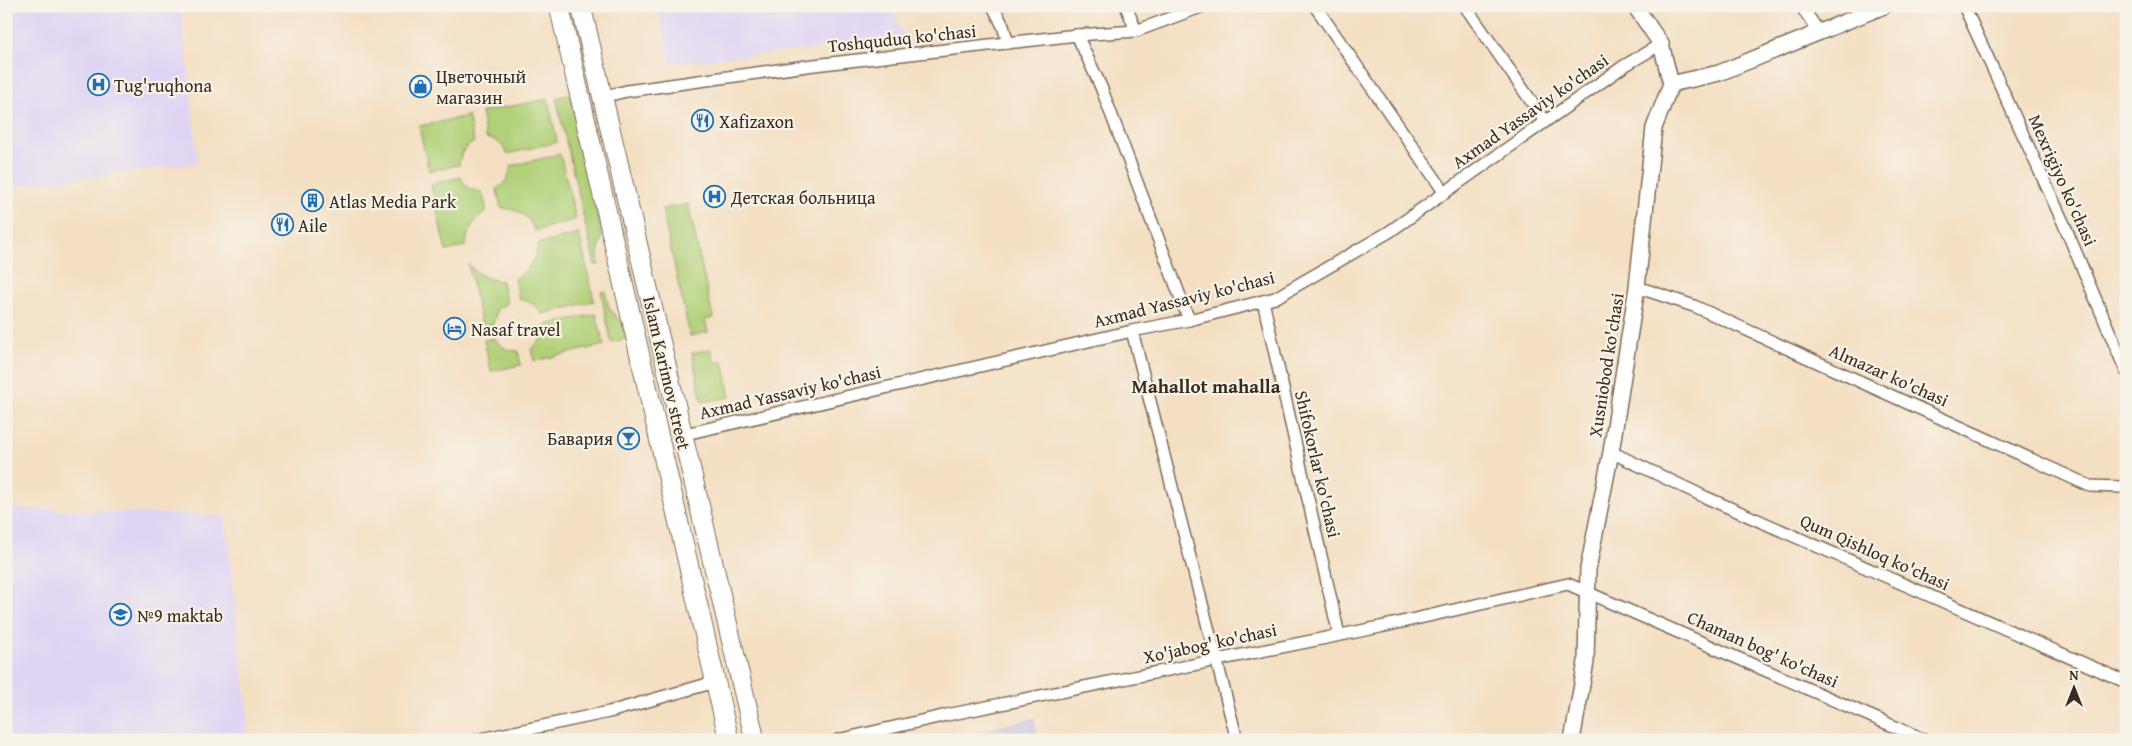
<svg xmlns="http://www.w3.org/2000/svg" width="2132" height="746" font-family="'Gentium Book Plus',serif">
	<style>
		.built { fill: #e0d4f4 }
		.industrial { fill: #c4c0db }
		.green { fill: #b1d078; stroke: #767d4b }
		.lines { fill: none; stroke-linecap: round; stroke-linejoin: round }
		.minor-casing { stroke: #7c6958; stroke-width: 14 }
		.tertiary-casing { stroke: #7c6958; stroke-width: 18 }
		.primary-casing { stroke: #7c6958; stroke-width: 21 }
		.minor { stroke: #fff; stroke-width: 11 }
		.tertiary { stroke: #fff; stroke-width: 15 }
		.primary { stroke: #fff; stroke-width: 19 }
		.labels { text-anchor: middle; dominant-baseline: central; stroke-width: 4.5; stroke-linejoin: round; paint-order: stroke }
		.street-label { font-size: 18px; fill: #3b2a1e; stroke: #f7f3e8 }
		.poi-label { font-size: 18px; fill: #3b2a1e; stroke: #f7f3e8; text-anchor: start }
		.neighbourhood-label { font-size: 19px; font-weight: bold; fill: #3b2a1e; stroke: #f7f3e8 }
	</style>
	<rect width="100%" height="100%" fill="#f7f3e8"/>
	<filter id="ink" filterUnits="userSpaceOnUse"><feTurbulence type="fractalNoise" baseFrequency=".02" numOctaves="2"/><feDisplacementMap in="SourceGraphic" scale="10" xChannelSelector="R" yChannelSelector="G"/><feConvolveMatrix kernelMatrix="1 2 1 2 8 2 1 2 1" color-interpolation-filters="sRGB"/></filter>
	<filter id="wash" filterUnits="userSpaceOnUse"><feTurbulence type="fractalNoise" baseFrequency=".0096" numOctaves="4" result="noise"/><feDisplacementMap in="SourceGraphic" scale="20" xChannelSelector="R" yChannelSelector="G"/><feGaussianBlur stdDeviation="1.12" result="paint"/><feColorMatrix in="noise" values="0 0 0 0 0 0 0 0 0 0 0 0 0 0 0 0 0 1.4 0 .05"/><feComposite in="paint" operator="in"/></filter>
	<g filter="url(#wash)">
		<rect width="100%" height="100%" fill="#f4dfc3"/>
		<g class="built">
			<polygon points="6,6 181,6 198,163 6,188"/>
			<polygon points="657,6 890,6 906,40 670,63"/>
			<polygon points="6,508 225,516 248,714 248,740 6,740"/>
		</g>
		<polygon class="industrial" points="1034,718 1039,740 953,740 1000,726"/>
		<g class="green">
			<polygon points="570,94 602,237 598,253 599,265 595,265 556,98"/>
			<path d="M548,99L557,142L507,154C502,143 497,140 486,138L481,112Z"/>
			<path d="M468,116L474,142C464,148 460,153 459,165L429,171L419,126Z"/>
			<path d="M560,154L576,219L535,231C528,215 518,209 501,208L497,189C506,183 509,177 511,166Z"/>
			<path d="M461,177C464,187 472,191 482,192L487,211C473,220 467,230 466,246L446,251L431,184Z"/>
			<polygon points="688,204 713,318 705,320 708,332 690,336 662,209"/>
			<path d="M579,234L594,301L542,314C536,305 530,301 519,299L515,279C529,270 535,261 538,244Z"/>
			<path d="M468,264C478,274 488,281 502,281L507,303L497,309L493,324L482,326Z"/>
			<polygon points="605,291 609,308 624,326 625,339 611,342 601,292"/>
			<path d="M596,314L604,345L534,361L531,349C540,343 543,336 545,325Z"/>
			<path d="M495,338C501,347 507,351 518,351L521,365L491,371L484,340Z"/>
			<polygon points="711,349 714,363 723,361 730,397 702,402 692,353"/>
		</g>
	</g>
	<g filter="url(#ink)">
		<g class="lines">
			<defs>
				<g id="minor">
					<polyline points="993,6 1003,26 1008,43"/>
					<polyline points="1126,6 1136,31"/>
					<polyline points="1315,6 1445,193"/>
					<polyline points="1465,6 1545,121"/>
					<polyline points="1801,6 1819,32"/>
					<polyline points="1964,6 2063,222 2126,371"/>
					<polyline points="1077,35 1101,87 1189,320"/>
					<polyline points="601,97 627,91 814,65 1077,35 1136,31 1203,6"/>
					<polyline points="1637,287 1694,306 2090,486 2120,487 2126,486"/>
					<polyline points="1263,301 1339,635"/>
					<polyline points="1132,331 1237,740"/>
					<polyline points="681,435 1132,331 1189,320 1275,298 1389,232 1624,66 1661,44"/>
					<polyline points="1611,452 1705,497 2126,682"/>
					<polyline points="477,740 609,712 715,682"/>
					<polyline points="838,740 947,715 1380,627 1568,584 1925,740"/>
				</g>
				<g id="tertiary">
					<polyline points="1671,84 1719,73 1884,6"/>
					<polyline points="1572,740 1586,662 1588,569 1611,452 1637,287 1654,128 1671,84 1661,44 1635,6"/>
				</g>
				<g id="primary">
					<polyline points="559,6 729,740"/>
					<polyline points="581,6 755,740"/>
				</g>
			</defs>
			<use href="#minor" class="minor-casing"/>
			<use href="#tertiary" class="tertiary-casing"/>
			<use href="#primary" class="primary-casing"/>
			<use href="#minor" class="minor"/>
			<use href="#tertiary" class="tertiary"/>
			<use href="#primary" class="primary"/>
		</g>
	</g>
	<defs>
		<symbol id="hospital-ring" viewBox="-11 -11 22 22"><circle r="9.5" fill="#f7f3e8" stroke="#1f6fb2" stroke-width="1.5"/><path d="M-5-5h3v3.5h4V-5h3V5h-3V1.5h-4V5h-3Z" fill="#1f6fb2"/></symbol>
		<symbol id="shop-ring" viewBox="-11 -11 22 22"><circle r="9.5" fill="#f7f3e8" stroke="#1f6fb2" stroke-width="1.5"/><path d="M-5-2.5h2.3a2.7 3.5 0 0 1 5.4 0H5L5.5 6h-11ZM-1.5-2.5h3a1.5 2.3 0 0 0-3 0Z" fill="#1f6fb2"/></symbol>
		<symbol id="restaurant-ring" viewBox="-11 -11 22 22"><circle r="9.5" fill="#f7f3e8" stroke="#1f6fb2" stroke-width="1.5"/><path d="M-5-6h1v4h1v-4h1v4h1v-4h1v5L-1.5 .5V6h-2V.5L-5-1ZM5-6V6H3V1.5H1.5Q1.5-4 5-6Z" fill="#1f6fb2"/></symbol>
		<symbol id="building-ring" viewBox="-11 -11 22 22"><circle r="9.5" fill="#f7f3e8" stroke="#1f6fb2" stroke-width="1.5"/><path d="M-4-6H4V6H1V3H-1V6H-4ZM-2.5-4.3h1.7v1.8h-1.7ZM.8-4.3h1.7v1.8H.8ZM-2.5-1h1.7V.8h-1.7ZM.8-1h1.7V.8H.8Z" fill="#1f6fb2"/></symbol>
		<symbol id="hotel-ring" viewBox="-11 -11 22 22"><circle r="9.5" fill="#f7f3e8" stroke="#1f6fb2" stroke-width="1.5"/><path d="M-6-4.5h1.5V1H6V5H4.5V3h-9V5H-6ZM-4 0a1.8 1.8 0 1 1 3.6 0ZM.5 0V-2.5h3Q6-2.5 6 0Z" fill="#1f6fb2"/></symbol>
		<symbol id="bar-ring" viewBox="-11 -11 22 22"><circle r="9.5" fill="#f7f3e8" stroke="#1f6fb2" stroke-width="1.5"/><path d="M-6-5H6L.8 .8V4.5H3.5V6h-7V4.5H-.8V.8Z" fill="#1f6fb2"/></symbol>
		<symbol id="school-ring" viewBox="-11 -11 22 22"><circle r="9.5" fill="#f7f3e8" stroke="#1f6fb2" stroke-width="1.5"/><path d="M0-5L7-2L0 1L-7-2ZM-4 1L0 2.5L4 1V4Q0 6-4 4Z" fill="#1f6fb2"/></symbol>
	</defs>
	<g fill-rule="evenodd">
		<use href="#hospital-ring" x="86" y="72" width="25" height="25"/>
		<use href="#shop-ring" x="408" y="74" width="25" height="25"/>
		<use href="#restaurant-ring" x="690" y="108" width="25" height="25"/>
		<use href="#hospital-ring" x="702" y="184" width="25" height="25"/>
		<use href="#building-ring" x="300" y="188" width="25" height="25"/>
		<use href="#restaurant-ring" x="270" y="212" width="25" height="25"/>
		<use href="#hotel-ring" x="442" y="316" width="25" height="25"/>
		<use href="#bar-ring" x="616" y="426" width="25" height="25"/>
		<use href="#school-ring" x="108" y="602" width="25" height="25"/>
	</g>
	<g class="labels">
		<g class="street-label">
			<text transform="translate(902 38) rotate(-6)">Toshquduq ko'chasi</text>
			<text transform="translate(1530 111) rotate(-35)">Axmad Yassaviy ko'chasi</text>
			<text transform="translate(2063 180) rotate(66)">Mexrigiyo ko'chasi</text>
			<text transform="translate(1184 299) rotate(-14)">Axmad Yassaviy ko'chasi</text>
			<text transform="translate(1606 365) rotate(-81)">Xusniobod ko'chasi</text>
			<text transform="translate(667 373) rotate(77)">Islam Karimov street</text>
			<text transform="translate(1889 375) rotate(24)">Almazar ko'chasi</text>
			<text transform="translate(790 392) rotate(-13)">Axmad Yassaviy ko'chasi</text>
			<text transform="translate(1318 464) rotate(77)">Shifokorlar ko'chasi</text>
			<text transform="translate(1875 552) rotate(24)">Qum Qishloq ko'chasi</text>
			<text transform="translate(1210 643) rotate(-12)">Xo'jabog' ko'chasi</text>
			<text transform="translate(1763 649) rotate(24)">Chaman bog' ko'chasi</text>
		</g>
		<g class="poi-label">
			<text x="436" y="76">Цветочный<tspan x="436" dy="21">магазин</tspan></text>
			<text x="114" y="85">Tug'ruqhona</text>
			<text x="719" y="121">Xafizaxon</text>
			<text x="731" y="197">Детская больница</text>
			<text x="329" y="201">Atlas Media Park</text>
			<text x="298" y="225">Aile</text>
			<text x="471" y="329">Nasaf travel</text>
			<text x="613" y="438" text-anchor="end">Бавария</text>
			<text x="137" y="615">№9 maktab</text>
		</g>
		<g class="neighbourhood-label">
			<text x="1206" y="386">Mahallot mahalla</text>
		</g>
	</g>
	<rect width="2132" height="746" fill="none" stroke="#f7f3e8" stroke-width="25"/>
	<g transform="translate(2074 688)" stroke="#f7f3e8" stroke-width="4" paint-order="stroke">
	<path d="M0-4L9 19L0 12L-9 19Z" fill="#3b2a1e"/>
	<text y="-8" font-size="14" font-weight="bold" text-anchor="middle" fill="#3b2a1e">N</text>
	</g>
</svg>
